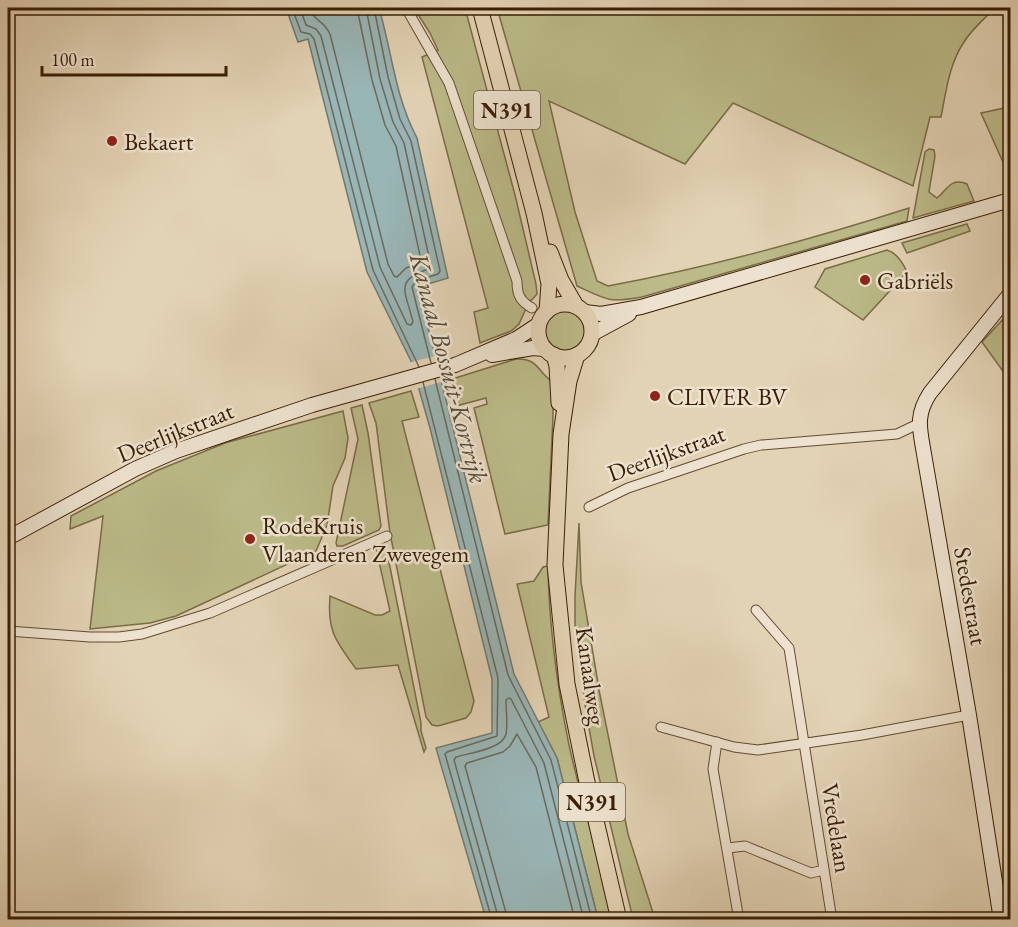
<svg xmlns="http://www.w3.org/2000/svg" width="1018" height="927" font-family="'EB Garamond',serif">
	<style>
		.green { fill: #bbba88; stroke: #7a6c46; stroke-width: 1.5 }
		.water { fill: #99b6b7; stroke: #73796f; stroke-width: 1.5 }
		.pier { fill: #e3d3b5 }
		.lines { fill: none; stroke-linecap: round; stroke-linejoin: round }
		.shore { stroke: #6a6a5d; stroke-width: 1.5 }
		.street-casing { stroke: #644b30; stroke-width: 11 }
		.secondary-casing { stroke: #3a1e03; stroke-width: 16 }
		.primary-casing { stroke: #3a1e03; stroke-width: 17 }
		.street { stroke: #ede2cf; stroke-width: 9 }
		.secondary { stroke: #ede2cf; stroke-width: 14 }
		.primary { stroke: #e3d3b5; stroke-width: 15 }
		.poi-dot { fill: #8f2418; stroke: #ede2cf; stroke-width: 2 }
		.labels { text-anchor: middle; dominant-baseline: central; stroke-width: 5; stroke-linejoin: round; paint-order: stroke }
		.shield { fill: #ede2cf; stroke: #705940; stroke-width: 1.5 }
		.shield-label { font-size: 22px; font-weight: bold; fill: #3a1e03 }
		.poi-label { font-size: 24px; fill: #3a1e03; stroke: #ede2cf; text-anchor: start }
		.street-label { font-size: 24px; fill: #3a1e03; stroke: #ede2cf }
		.water-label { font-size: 26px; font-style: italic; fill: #564c39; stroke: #ede2cf }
	</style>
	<rect width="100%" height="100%" fill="#e3d3b5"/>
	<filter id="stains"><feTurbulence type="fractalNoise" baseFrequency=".00333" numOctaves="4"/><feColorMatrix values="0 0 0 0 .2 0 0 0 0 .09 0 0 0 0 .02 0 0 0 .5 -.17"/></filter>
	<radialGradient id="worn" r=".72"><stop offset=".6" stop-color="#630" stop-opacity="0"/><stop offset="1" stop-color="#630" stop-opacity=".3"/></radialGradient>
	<g class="green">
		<polygon points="414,8 465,8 515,195 536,284 537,294 528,304 519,324 511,331 480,343 474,312 488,308 422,57 438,50 430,33"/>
		<path d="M497,8H995C985,18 972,29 964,42C949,64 946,92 941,117H930L913,186L733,103L685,164L549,101L575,212L597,281L608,286C710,267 810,240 909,208L907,221L642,297C609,303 607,300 577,286Z"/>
		<polygon points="1010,96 1010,169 1009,167 1006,169 981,113 1004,108"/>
		<path d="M929,149L934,150L935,156L929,192L937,198C947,190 951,177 967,184L974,201L913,218L925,152Z"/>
		<polygon points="967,224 970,231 907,253 902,243"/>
		<path d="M887,250C897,253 903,263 907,272L863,320L815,287L825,269Z"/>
		<circle cx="565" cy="330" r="22"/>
		<polygon points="1006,316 1010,321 1010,381 982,342"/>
		<path d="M516,359C539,358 537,372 553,382V416L548,525L505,534L474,408L487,404L486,398L456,406L449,380Z"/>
		<polygon points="411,391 419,417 402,421 474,701 471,712 466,718 438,726 432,725 426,717 390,533 376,423 369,403"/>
		<polygon points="362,405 368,433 381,526 379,530 343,546 337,546 336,543 358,439 351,408"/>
		<polygon points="343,411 348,438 345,458 333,486 327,525 316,551 176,616 150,623 90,629 103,516 70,529 71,516 156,471 225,443"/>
		<polygon points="579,523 581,582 600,695 628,834 655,919 633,919 594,756 586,711 575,630 575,596"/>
		<path d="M376,548L384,550L388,557L421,723V731L426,748L424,752L398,665L356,669C336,641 327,632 330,596L375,615H382L390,611Z"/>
		<path d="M548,566C549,626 557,686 569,745C582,803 600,861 612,919H598L557,758L538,722L549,717L517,584L534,581L543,567Z"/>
	</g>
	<path class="water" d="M286,8H379C392,52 395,97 417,138L448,278L418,287L514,674L557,758L598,919H486L436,748L492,733V679L430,428L411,361L367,272L308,39L298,42Z"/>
	<polygon class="pier" points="438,355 445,381 416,389 408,363"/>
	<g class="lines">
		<g class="shore">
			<polyline points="292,8 301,32 310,34 314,39 373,270 419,367"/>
			<path d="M300,8L306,25L316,29L321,36L380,267L407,324L411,325L413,322C406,292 393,280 429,269L431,266L404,143L393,122L380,79L366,8"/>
			<path d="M310,8C315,23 323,19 330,34L388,264L394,276L397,277L406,268L419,263L421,260L396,146L385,125L372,80L357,8"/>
			<polyline points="374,8 388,77 400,119 411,141 440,271 438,274 416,281 412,287 431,363"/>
			<polyline points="435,379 508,675 551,760 592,920"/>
			<polyline points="423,382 498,678 497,736 447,752 445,754 492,920"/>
			<path d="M499,920L454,760L456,757C469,753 503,749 506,734C508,723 506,711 506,700L509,698L511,699L544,763L584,920"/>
			<polyline points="508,920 465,766 467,763 503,752 510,746 517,734 536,767 575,920"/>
		</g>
		<defs>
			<g id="street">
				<path d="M406,8L449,83L517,281C517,295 520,301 532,308"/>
				<polyline points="589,507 628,488 744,449 761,445 897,434 920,423"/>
				<polyline points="756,610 789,648 832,920"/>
				<polyline points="8,631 90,637 119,637 142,634 210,613 387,536"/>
				<polyline points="661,727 734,747 758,750 862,735 969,715"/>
				<polyline points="717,742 713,769 739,920"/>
				<polyline points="728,848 745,846 811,873 824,870"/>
			</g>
			<g id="secondary">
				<polyline points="585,312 601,314 641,307 1010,200"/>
				<polyline points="592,334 629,314"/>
				<polyline points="492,355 533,348 544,349"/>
				<polyline points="8,538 135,469 176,451 312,405 455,365 516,339 539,324"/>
				<path d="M1001,920L969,715L924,454C920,429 915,416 930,393L1010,294"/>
			</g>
			<g id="primary">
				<polyline points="480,8 534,213 549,284 547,311"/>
				<polyline points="550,252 561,280 576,306"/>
				<circle cx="565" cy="331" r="27"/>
				<polyline points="554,355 557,366 559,403"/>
				<polyline points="577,355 569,381 561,434 555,565 567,684 587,782 619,920"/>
			</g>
		</defs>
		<use href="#street" class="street-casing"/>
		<use href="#secondary" class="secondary-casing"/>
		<use href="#primary" class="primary-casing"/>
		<use href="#street" class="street"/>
		<use href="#secondary" class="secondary"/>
		<use href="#primary" class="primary"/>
	</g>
	<g class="poi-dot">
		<circle cx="112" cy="141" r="6"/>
		<circle cx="865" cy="280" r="6"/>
		<circle cx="655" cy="396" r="6"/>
		<circle cx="250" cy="539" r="6"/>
	</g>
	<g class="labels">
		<g class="shield">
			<rect x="474" y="91" width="66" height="38" rx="4.5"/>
			<rect x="559" y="783" width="66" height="38" rx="4.5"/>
		</g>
		<g class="shield-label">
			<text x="507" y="110">N391</text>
			<text x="592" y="802">N391</text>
		</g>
		<g class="poi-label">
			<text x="124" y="141">Bekaert</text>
			<text x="877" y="280">Gabriëls</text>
			<text x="667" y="396">CLIVER BV</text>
			<text x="262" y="525">RodeKruis<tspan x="262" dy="28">Vlaanderen Zwevegem</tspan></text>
		</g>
		<g class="street-label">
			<text transform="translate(175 432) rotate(-22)">Deerlijkstraat</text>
			<text transform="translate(666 453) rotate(-20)">Deerlijkstraat</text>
			<text transform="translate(971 596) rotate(80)">Stedestraat</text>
			<text transform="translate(591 676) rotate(82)">Kanaalweg</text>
			<text transform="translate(837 828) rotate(81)">Vredelaan</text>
		</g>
		<g class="water-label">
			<text transform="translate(449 368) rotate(75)">Kanaal Bossuit-Kortrijk</text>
		</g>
	</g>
	<rect width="1018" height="927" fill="none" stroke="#e3d3b5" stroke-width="30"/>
	<rect x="9" y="9" width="1000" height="909" fill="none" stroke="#3a1e03" stroke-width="3"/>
	<rect x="15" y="15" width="988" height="897" fill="none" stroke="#3a1e03" stroke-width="1.5"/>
	<path d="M42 66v9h184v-9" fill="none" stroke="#3a1e03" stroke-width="3"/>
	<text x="51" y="66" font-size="18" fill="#3a1e03" stroke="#ede2cf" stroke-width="4.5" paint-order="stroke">100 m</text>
	<rect width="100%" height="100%" filter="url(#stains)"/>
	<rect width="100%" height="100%" fill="url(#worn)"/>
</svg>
